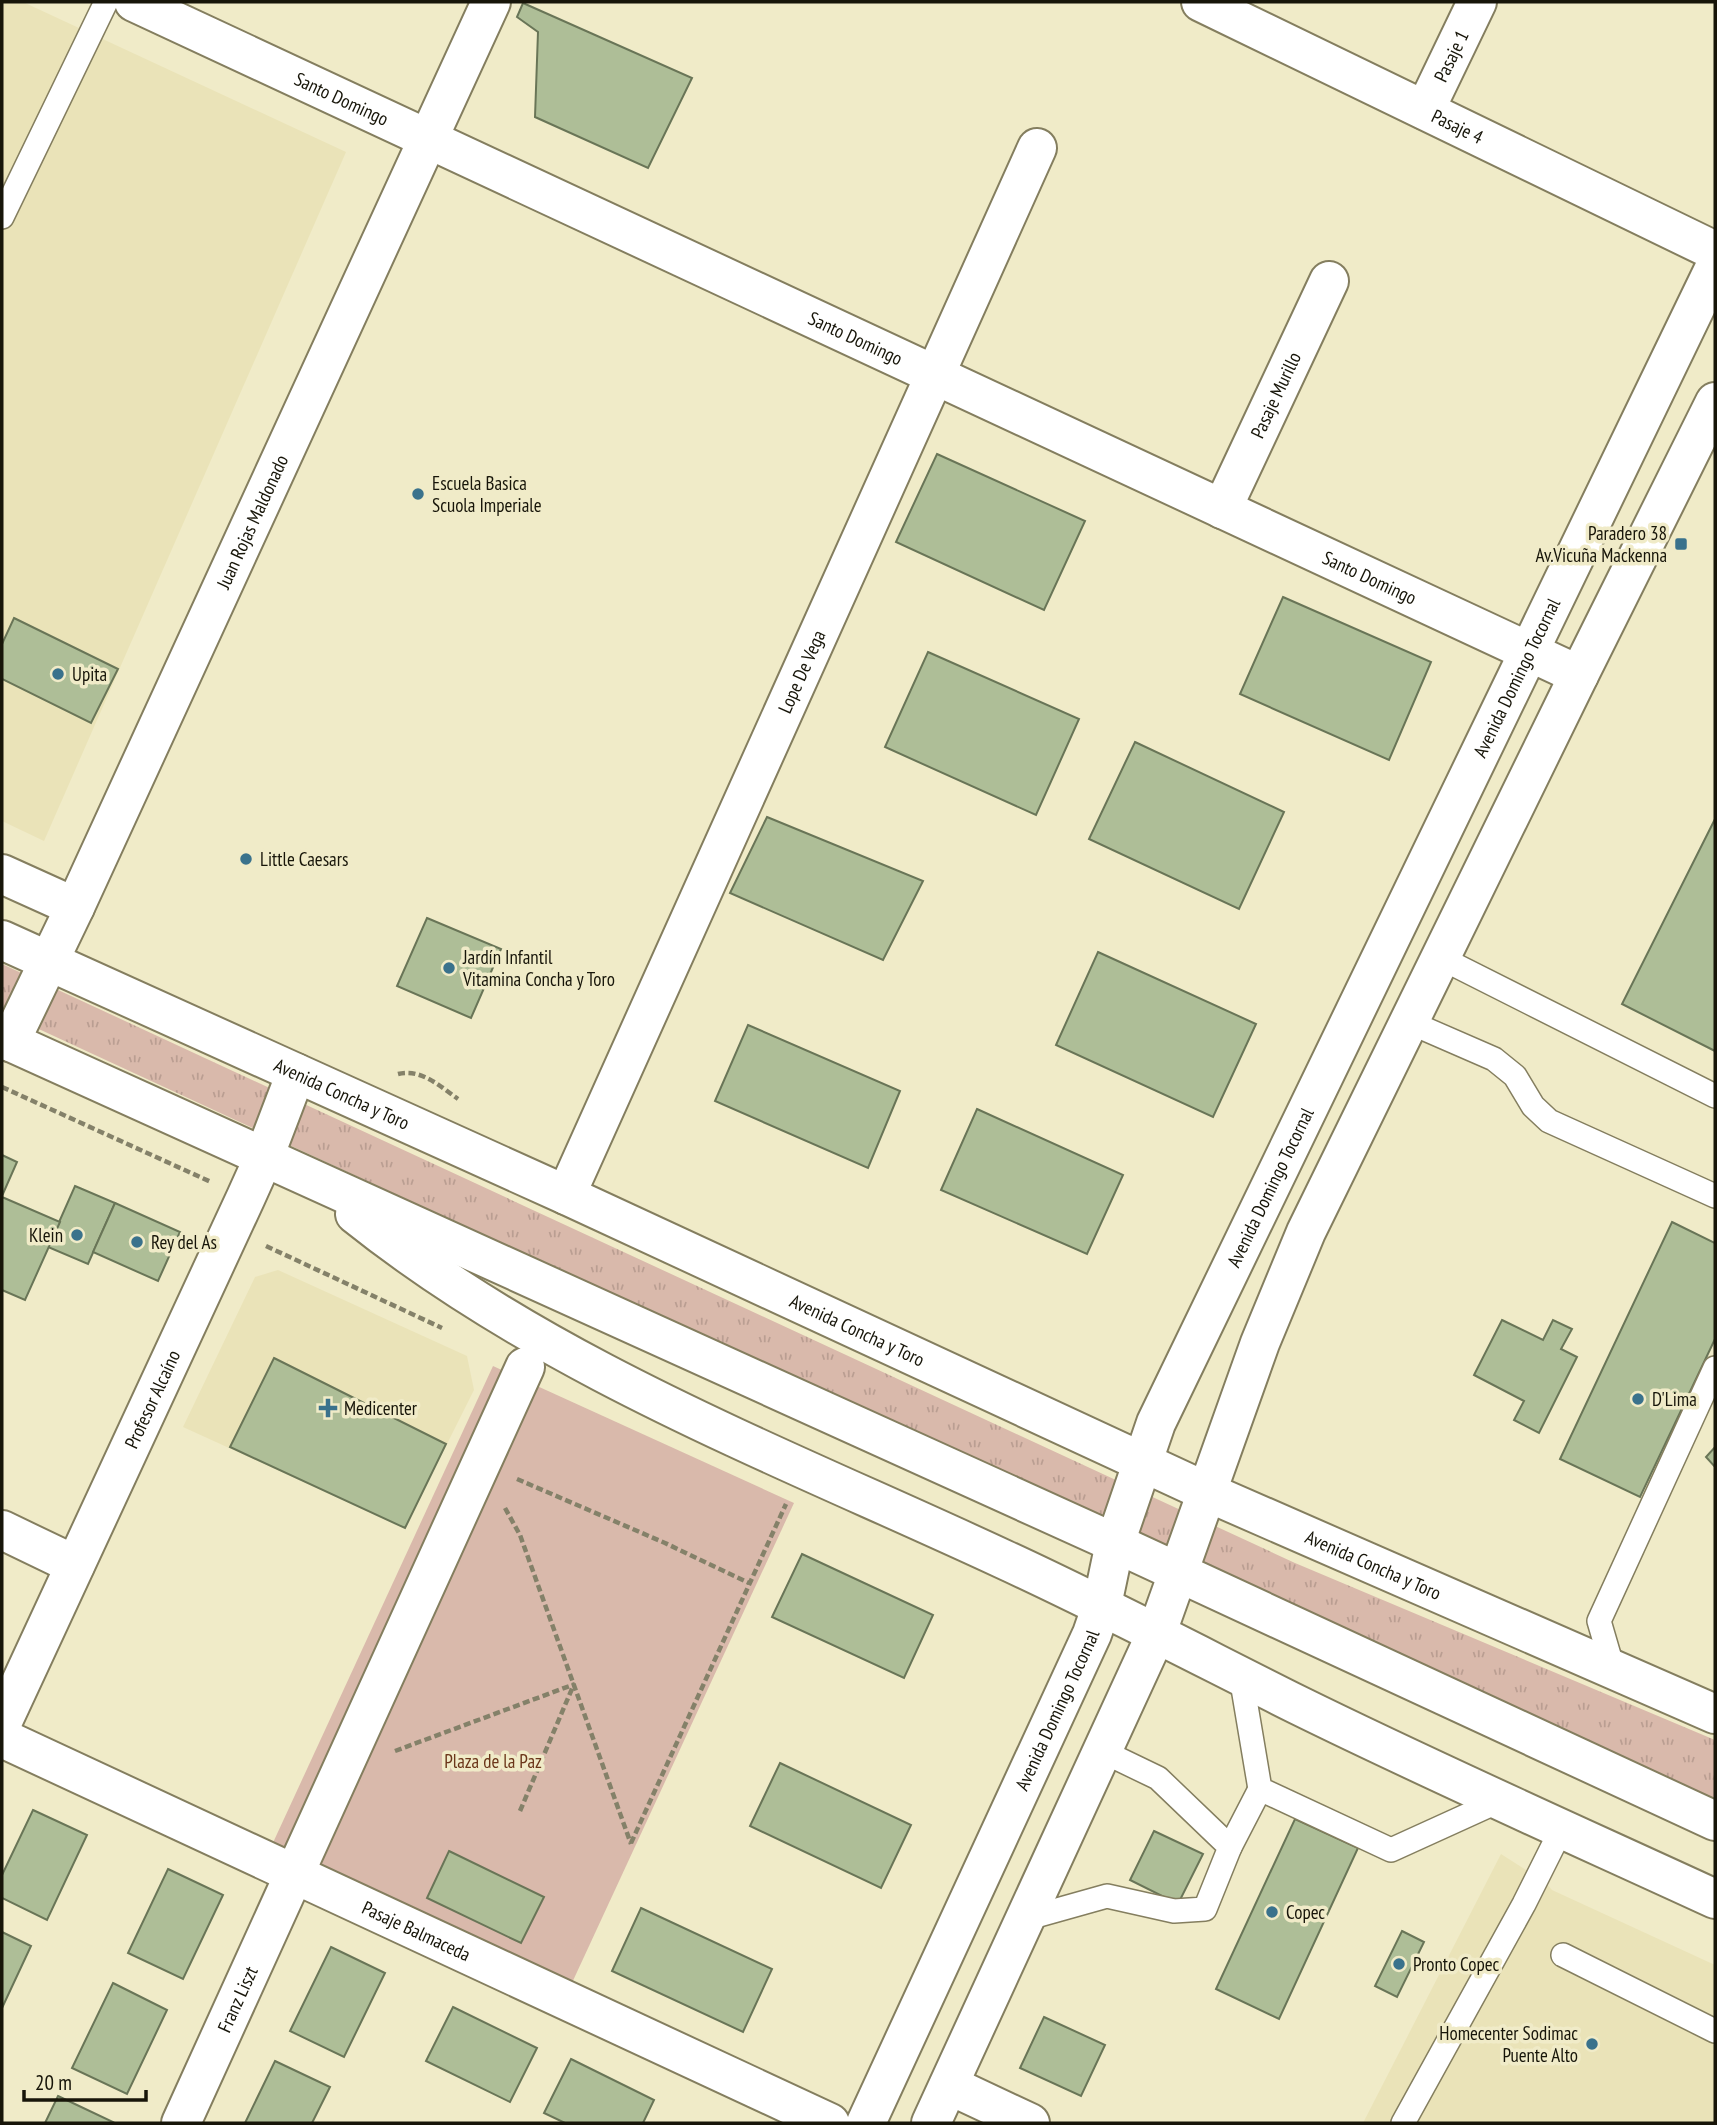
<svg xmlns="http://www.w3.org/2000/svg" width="1717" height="2125" font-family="'PT Sans Narrow',sans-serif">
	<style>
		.built { fill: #eae3b8 }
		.grass { fill: url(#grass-tufts) }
		.park { fill: #d9b9ab }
		.building { fill: #aebe97; stroke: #697557; stroke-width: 2 }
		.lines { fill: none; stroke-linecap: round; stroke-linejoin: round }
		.lane-casing { stroke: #847e5f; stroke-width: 26 }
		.street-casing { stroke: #847e5f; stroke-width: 42 }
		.secondary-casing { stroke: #847e5f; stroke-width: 42 }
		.primary-casing { stroke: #847e5f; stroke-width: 42 }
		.path { stroke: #848169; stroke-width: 4.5; stroke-dasharray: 7 3.5; stroke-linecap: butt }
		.lane { stroke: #fff; stroke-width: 23 }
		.street { stroke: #fff; stroke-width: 38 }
		.secondary { stroke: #fff; stroke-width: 38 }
		.primary { stroke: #fff; stroke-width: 38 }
		.poi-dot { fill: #3a728c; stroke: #f0ebc8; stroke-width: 2.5 }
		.labels { text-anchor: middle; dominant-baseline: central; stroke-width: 7; stroke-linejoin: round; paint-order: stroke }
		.street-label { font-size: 19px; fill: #171509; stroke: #f0ebc8 }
		.poi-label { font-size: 19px; fill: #171509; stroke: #f0ebc8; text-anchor: start }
		.park-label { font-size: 19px; fill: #6b361a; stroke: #f0ebc8 }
	</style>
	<defs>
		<pattern id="grass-tufts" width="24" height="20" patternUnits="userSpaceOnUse" patternTransform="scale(1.75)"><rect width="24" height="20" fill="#d9b9ab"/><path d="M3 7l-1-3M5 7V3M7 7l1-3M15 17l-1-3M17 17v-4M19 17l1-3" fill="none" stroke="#ba9e92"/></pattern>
	</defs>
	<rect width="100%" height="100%" fill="#f0ebc8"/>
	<g class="built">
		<polygon points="2,2 23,2 346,152 44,841 2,821"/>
		<polygon points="278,1270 467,1356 474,1390 405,1528 183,1427 255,1277"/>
		<polygon points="1501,1854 1545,1882 1552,1890 1715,1965 1715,2123 1363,2123"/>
	</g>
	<polygon class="grass" points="2,964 1295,1563 1715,1740 1715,1805 2,1012"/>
	<polygon class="park" points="493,1366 794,1503 571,1985 271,1847"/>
	<g class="building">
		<polygon points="523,3 692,78 648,168 535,117 538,32 517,17"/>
		<polygon points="937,454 1085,521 1044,610 896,542"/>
		<polygon points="1283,597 1431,662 1389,760 1240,694"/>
		<polygon points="14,618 118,669 91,723 2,679 2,644"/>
		<polygon points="928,652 1079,719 1036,815 885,747"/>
		<polygon points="1135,742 1284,812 1239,909 1089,839"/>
		<polygon points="767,817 923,881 883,960 730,893"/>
		<polygon points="1715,819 1715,1051 1622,1004"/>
		<polygon points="427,918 501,949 471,1018 397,986"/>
		<polygon points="1098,952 1256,1024 1213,1117 1056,1045"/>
		<polygon points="748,1025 900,1091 868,1168 715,1101"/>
		<polygon points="977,1109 1123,1175 1087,1254 941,1190"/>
		<polygon points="2,1155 17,1162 2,1196"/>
		<polygon points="75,1186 115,1203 88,1264 48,1247"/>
		<polygon points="2,1197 60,1222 25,1300 2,1290"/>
		<polygon points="115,1203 180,1232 158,1281 93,1252"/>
		<polygon points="1672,1222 1715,1243 1715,1339 1640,1497 1560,1459"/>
		<polygon points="1502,1320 1543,1340 1553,1320 1572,1329 1561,1349 1577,1357 1539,1433 1514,1420 1524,1401 1474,1375"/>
		<polygon points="274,1358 446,1444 405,1528 230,1447"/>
		<polygon points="1715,1447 1715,1467 1706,1457"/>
		<polygon points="802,1554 933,1615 904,1678 772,1617"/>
		<polygon points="780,1763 911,1825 881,1888 750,1826"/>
		<polygon points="33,1810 87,1835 47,1920 2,1898 2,1875"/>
		<polygon points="1295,1819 1358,1848 1279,2019 1216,1989"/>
		<polygon points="1154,1831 1203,1854 1178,1904 1130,1880"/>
		<polygon points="449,1851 544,1897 521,1943 427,1898"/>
		<polygon points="168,1869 223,1895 183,1979 128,1953"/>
		<polygon points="641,1908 772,1969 743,2032 612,1971"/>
		<polygon points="1402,1931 1424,1942 1397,1997 1375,1986"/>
		<polygon points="2,1932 31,1946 2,2008"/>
		<polygon points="331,1947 385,1973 344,2057 290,2031"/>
		<polygon points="113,1983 167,2010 127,2094 72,2068"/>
		<polygon points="453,2007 537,2048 510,2102 426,2061"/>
		<polygon points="1044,2017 1105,2045 1081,2096 1020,2068"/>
		<polygon points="571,2059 654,2100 643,2123 565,2123 544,2113"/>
		<polygon points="275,2061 330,2087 312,2123 245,2123"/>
		<polygon points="58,2096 113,2122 112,2123 45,2123"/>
	</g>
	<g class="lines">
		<defs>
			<g id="lane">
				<polyline points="2,217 106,2"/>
				<polyline points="1441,958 1715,1096"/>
				<polyline points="1409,1022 1494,1059 1515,1076 1533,1106 1549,1121 1715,1196"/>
				<polyline points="1613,1669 1599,1621 1715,1368"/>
				<polyline points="1241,1676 1260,1789 1391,1850 1501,1800"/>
				<polyline points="1230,1847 1260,1789"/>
				<polyline points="1025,1919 1107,1896 1174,1911 1205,1909 1230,1847 1158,1778 1102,1751"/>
				<polyline points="1563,1955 1715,2031"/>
				<polyline points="1403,2123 1524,1904 1562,1828"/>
			</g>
			<g id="street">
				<path id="s1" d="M1201,2L1715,251"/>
				<path id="s2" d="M1425,110L1477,2"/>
				<path id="s3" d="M1222,509L1329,281"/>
				<path id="s4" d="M566,1195L1037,148"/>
				<polyline points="2,1530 75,1565"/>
				<path id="s5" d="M2,1723L246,1197L264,1157L296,1073"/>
				<path id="s6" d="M2,1738L830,2123"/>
				<polyline points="949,2085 1030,2123"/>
				<path id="s7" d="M181,2123L525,1367"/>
			</g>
			<g id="secondary">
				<path id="s8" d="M134,2L1579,675"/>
				<polyline points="2,874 75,907"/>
				<path id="s9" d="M10,1042L75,907L491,2"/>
				<path id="s10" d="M866,2123L1092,1634L1102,1605"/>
				<polyline points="931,2123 1157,1632"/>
			</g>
			<g id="primary">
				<path id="s11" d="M2,940L566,1195L1207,1492L1715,1714"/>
				<polyline points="2,1038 1115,1543 1715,1821"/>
				<path d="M355,1214C547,1368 782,1456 1003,1559C1103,1605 1200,1656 1298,1705C1436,1773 1576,1835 1715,1899"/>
				<path id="s12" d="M1102,1605L1115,1543L1156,1423L1715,267"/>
				<polyline points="1157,1632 1260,1343 1306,1232 1579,675 1715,402"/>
			</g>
		</defs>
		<use href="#lane" class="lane-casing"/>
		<use href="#street" class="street-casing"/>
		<use href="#secondary" class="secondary-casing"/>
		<use href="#primary" class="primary-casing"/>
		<g class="path">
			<path d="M398,1074C421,1068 441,1087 458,1099"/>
			<polyline points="2,1087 211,1182"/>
			<polyline points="266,1246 442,1328"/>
			<polyline points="517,1479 665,1543 749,1583"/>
			<polyline points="505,1508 520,1535 631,1844"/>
			<polyline points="395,1751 575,1684"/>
			<polyline points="520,1811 574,1684"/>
			<polyline points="631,1843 786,1504"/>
		</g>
		<use href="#lane" class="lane"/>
		<use href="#street" class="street"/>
		<use href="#secondary" class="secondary"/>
		<use href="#primary" class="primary"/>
	</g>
	<g class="poi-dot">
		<circle cx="418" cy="494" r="7"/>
		<rect x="1674" y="537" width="14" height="14" rx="3.5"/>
		<circle cx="58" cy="674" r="7"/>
		<circle cx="246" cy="859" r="7"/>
		<circle cx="449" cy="968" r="7"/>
		<circle cx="77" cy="1235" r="7"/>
		<circle cx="137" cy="1242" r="7"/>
		<circle cx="1638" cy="1399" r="7"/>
		<path d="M324.5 1397.5h7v7h7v7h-7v7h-7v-7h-7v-7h7z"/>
		<circle cx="1272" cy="1912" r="7"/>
		<circle cx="1399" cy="1964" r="7"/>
		<circle cx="1592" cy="2044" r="7"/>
	</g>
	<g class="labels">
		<g class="street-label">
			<text stroke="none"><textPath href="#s2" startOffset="60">Pasaje 1</textPath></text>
			<text stroke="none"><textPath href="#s8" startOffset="229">Santo Domingo</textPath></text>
			<text stroke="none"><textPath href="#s1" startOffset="285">Pasaje 4</textPath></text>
			<text stroke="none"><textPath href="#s8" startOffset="796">Santo Domingo</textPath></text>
			<text stroke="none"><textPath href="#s3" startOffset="126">Pasaje Murillo</textPath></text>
			<text stroke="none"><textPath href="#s9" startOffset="574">Juan Rojas Maldonado</textPath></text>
			<text stroke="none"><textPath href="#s8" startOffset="1363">Santo Domingo</textPath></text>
			<text stroke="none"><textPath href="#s4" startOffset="574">Lope De Vega</textPath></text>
			<text stroke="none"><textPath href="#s12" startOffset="1018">Avenida Domingo Tocornal</textPath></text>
			<text stroke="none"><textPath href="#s11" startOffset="373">Avenida Concha y Toro</textPath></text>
			<text stroke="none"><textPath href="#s12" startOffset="452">Avenida Domingo Tocornal</textPath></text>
			<text stroke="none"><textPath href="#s11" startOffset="940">Avenida Concha y Toro</textPath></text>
			<text stroke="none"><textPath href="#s5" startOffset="357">Profesor Alcaíno</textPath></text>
			<text stroke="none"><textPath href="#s11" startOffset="1507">Avenida Concha y Toro</textPath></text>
			<text stroke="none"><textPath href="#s10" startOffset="455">Avenida Domingo Tocornal</textPath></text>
			<text stroke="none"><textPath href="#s6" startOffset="457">Pasaje Balmaceda</textPath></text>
			<text stroke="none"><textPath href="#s7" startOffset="136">Franz Liszt</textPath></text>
		</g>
		<g class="poi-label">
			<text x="432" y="483">Escuela Basica<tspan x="432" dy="22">Scuola Imperiale</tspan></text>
			<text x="1667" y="533" text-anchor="end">Paradero 38<tspan x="1667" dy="22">Av.Vicuña Mackenna</tspan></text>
			<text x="72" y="674">Upita</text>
			<text x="260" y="859">Little Caesars</text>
			<text x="463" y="957">Jardín Infantil<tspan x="463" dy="22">Vitamina Concha y Toro</tspan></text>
			<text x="63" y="1235" text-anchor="end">Klein</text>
			<text x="151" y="1242">Rey del As</text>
			<text x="1652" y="1399">D'Lima</text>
			<text x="344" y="1408">Medicenter</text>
			<text x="1286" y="1912">Copec</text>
			<text x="1413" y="1964">Pronto Copec</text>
			<text x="1578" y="2033" text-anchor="end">Homecenter Sodimac<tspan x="1578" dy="22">Puente Alto</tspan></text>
		</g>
		<g class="park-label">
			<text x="493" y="1761">Plaza de la Paz</text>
		</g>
	</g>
	<rect width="1717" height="2125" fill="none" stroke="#171509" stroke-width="7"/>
	<path d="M24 2090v10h122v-10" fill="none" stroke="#171509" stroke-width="3.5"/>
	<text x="35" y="2090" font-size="21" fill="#171509" stroke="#f0ebc8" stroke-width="5" paint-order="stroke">20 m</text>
</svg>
